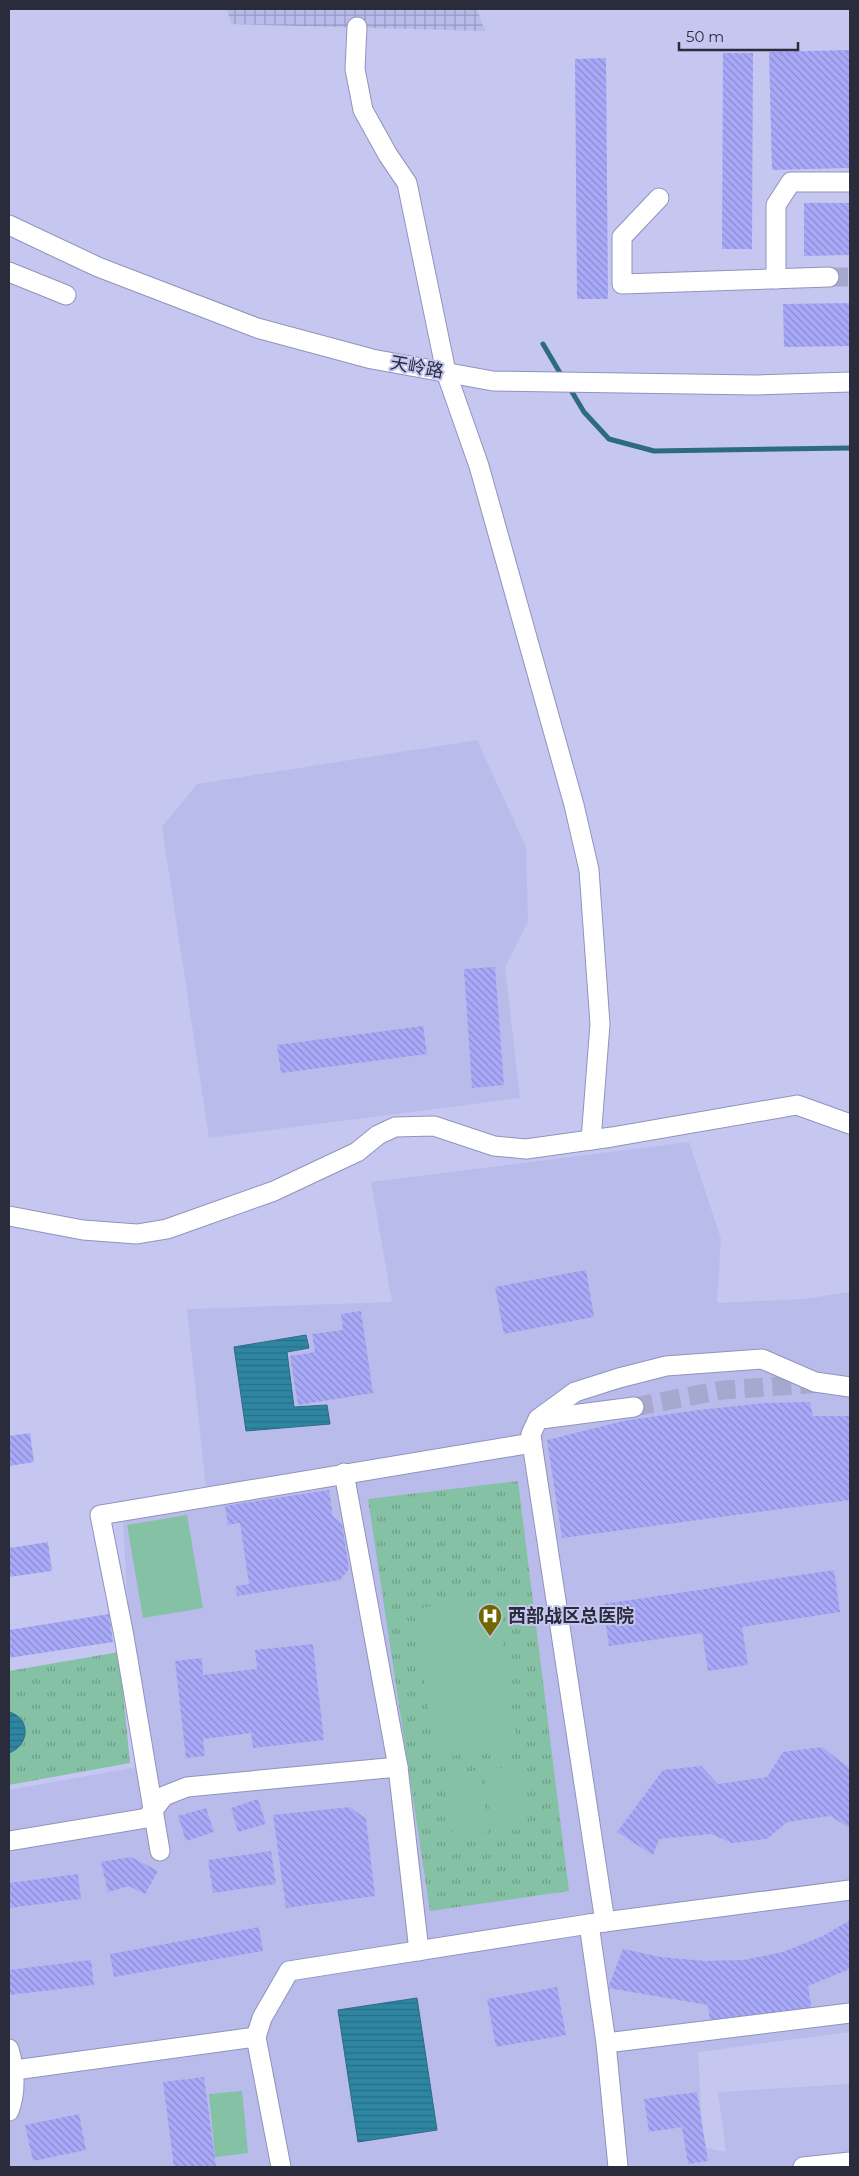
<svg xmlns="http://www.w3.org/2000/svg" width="859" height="2176" font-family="Montserrat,'Noto Sans SC',sans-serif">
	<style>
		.built { fill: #b9bbeb }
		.industrial { fill: url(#industrial-grid) }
		.park { fill: url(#park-tufts) }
		.pitch { fill: #85c1a4 }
		.water { fill: url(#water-rules); stroke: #2d6b83 }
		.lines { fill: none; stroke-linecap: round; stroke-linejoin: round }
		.stream { stroke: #2d6b83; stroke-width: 5 }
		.building { fill: url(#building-back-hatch) }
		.minor-tunnel { stroke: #a6a8cd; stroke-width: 19; stroke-dasharray: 19 9; stroke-linecap: butt }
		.minor-casing { stroke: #9193bb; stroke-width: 21 }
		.minor { stroke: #fff; stroke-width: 19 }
		.labels { text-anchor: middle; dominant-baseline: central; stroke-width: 4; stroke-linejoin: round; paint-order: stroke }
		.street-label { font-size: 18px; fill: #2a2b3b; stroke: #c5c7f1 }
		.poi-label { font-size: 18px; font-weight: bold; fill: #2a2b3b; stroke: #c5c7f1; text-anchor: start }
	</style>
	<defs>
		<pattern id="industrial-grid" width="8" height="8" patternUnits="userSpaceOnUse" patternTransform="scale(1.25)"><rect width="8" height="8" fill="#b9bbeb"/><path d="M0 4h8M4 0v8" fill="none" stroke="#9798c0"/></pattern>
		<pattern id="park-tufts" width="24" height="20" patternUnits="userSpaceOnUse" patternTransform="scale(1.25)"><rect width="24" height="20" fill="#85c1a4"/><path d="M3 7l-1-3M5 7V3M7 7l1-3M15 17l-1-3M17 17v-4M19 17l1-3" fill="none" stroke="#6d9d87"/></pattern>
		<pattern id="water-rules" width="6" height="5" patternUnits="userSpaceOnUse" patternTransform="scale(1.25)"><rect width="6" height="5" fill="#2e86a2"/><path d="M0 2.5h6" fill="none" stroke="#276e85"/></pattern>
		<pattern id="building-back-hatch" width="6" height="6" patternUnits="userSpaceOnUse" patternTransform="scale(1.25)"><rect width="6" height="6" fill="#a9a9fa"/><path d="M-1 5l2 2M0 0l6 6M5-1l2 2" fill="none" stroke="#8a8acc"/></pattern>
	</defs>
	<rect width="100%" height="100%" fill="#c5c7f1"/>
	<g class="built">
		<polygon points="477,740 526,847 528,921 505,967 520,1098 209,1138 162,827 197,784"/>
		<polygon points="689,1142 721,1239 717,1303 803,1299 850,1292 850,2032 698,2052 703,2147 726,2152 718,2092 850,2084 850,2167 9,2167 9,1790 137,1767 122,1506 206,1489 187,1309 392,1302 371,1182"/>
	</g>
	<polygon class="industrial" points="227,9 477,9 485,31 231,24"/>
	<g class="park">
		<polygon points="518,1481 569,1891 430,1911 368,1499"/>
		<polygon points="119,1652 130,1763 9,1785 9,1671"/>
	</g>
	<g class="pitch">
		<polygon points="187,1515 203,1608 143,1618 127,1525"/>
		<polygon points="495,1597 518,1746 436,1758 414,1609"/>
		<polygon points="519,1765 529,1828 493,1833 484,1770"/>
		<polygon points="480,1770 489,1833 454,1838 444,1775"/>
		<polygon points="242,2091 248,2153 215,2157 209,2094"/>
	</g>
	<g class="water">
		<polygon points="306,1335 309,1348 287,1352 294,1407 327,1405 330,1424 246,1431 234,1347"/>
		<path d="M9,1712C31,1718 30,1745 9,1753Z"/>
		<polygon points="417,1998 437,2130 358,2142 338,2010"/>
	</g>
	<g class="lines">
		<g class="stream">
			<polyline points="543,344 563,378"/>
			<polyline points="569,387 584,412 609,439 654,451 850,448"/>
		</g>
	</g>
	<g class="building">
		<polygon points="850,50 850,168 772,170 769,52"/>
		<polygon points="723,53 753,53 752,249 722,249"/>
		<polygon points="606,58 608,299 577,299 575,59"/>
		<polygon points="804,203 850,203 850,255 804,256"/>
		<polygon points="850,303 850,346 784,347 783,304"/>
		<polygon points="495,967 504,1085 472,1088 464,969"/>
		<polygon points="423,1026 427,1054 281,1073 277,1045"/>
		<polygon points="586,1270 594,1317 504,1334 495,1287"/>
		<polygon points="361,1311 373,1393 298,1405 290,1356 315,1352 312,1334 343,1330 341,1314"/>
		<polygon points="810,1402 813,1416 850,1416 850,1500 562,1538 547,1440 623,1421 691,1411 764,1403"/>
		<polygon points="30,1433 34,1462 9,1466 9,1436"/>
		<polygon points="329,1490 333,1516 342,1524 349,1569 340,1580 237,1596 236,1586 249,1584 240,1523 228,1525 225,1506"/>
		<polygon points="48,1542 52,1571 9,1577 9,1548"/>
		<polygon points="834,1570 840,1612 742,1627 748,1665 708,1671 702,1633 609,1646 603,1604"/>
		<polygon points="109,1614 113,1642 9,1658 9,1630"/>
		<polygon points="313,1644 324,1740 253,1748 251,1733 203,1739 205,1756 186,1758 175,1661 202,1658 203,1675 257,1669 255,1650"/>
		<polygon points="822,1747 850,1769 850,1828 830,1816 787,1822 767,1839 732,1843 711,1834 659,1839 653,1855 617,1832 663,1770 701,1766 718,1784 767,1777 783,1752"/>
		<polygon points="258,1799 266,1824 238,1832 231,1808"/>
		<polygon points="350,1807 366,1819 375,1896 286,1908 273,1815"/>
		<polygon points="206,1808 214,1832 186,1841 178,1816"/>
		<polygon points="271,1851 276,1884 213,1893 208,1860"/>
		<polygon points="131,1857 158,1871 145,1894 129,1886 108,1892 101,1862"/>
		<polygon points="78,1874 81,1899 9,1908 9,1883"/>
		<polygon points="850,1920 850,1969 808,1986 812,2011 710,2023 708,2005 608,1988 623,1949 661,1957 705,1961 743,1960 783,1952 823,1936"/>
		<polygon points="259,1927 263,1951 114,1977 110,1954"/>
		<polygon points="91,1960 94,1985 9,1995 9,1970"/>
		<polygon points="557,1987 566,2035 496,2047 487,1999"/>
		<polygon points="204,2077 216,2167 174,2167 163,2082"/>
		<polygon points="697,2092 708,2161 688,2164 682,2127 649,2132 644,2099"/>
		<polygon points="79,2114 86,2150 33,2161 25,2125"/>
	</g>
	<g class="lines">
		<g class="minor-tunnel">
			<polyline points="829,277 850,277"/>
			<polyline points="634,1407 723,1390 822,1383"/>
		</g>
		<defs>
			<g id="minor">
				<polyline points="357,27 355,69 363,110 388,155 407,183 446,372 479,466 574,805 589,870 600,1024 591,1140"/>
				<polyline points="659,198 622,237 622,284 829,277"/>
				<polyline points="9,225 98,267 257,328 372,359 493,381 756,385 850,382"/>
				<polyline points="9,272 66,295"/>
				<polyline points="776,279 776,205 791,182 850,182"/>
				<polyline points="9,1216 83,1230 137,1234 167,1229 274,1191 357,1152 378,1135 395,1127 434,1126 494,1146 526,1149 612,1137 797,1105 850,1124"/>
				<polyline points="541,1419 634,1407"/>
				<polyline points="532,1443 605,1922"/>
				<polyline points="344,1473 398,1767 419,1951"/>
				<polyline points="9,1841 147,1818 164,1796 187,1787 398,1767"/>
				<polyline points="160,1851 124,1636 100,1515 532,1443 531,1434 538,1419 575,1392 619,1378 666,1366 762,1359 815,1382 850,1387"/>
				<polyline points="589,1924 606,2043 618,2167"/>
				<polyline points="606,2043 850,2013"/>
				<path d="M9,2049C15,2070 17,2090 9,2111"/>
				<polyline points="15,2070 256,2037"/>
				<polyline points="281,2167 256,2037 262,2018 289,1971 589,1924 850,1890"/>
				<polyline points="803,2167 850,2162"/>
			</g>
		</defs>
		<use href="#minor" class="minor-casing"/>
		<use href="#minor" class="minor"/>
	</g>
	<defs>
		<symbol id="hospital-pin" viewBox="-11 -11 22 30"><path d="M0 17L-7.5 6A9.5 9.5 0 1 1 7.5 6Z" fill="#726800" stroke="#c5c7f1"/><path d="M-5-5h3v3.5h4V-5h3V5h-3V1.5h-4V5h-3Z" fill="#fff"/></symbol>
	</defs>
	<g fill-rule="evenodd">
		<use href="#hospital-pin" x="476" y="1602" width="28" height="38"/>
	</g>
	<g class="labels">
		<g class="street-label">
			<text transform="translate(417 367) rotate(10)">天岭路</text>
		</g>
		<g class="poi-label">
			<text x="508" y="1616">西部战区总医院</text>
		</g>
	</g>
	<rect width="859" height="2176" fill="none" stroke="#2a2b3b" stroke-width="20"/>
	<path d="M679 42v8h119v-8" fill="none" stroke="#2a2b3b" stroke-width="2.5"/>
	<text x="686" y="42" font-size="15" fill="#2a2b3b" stroke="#c5c7f1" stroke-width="4" paint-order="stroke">50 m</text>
</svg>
